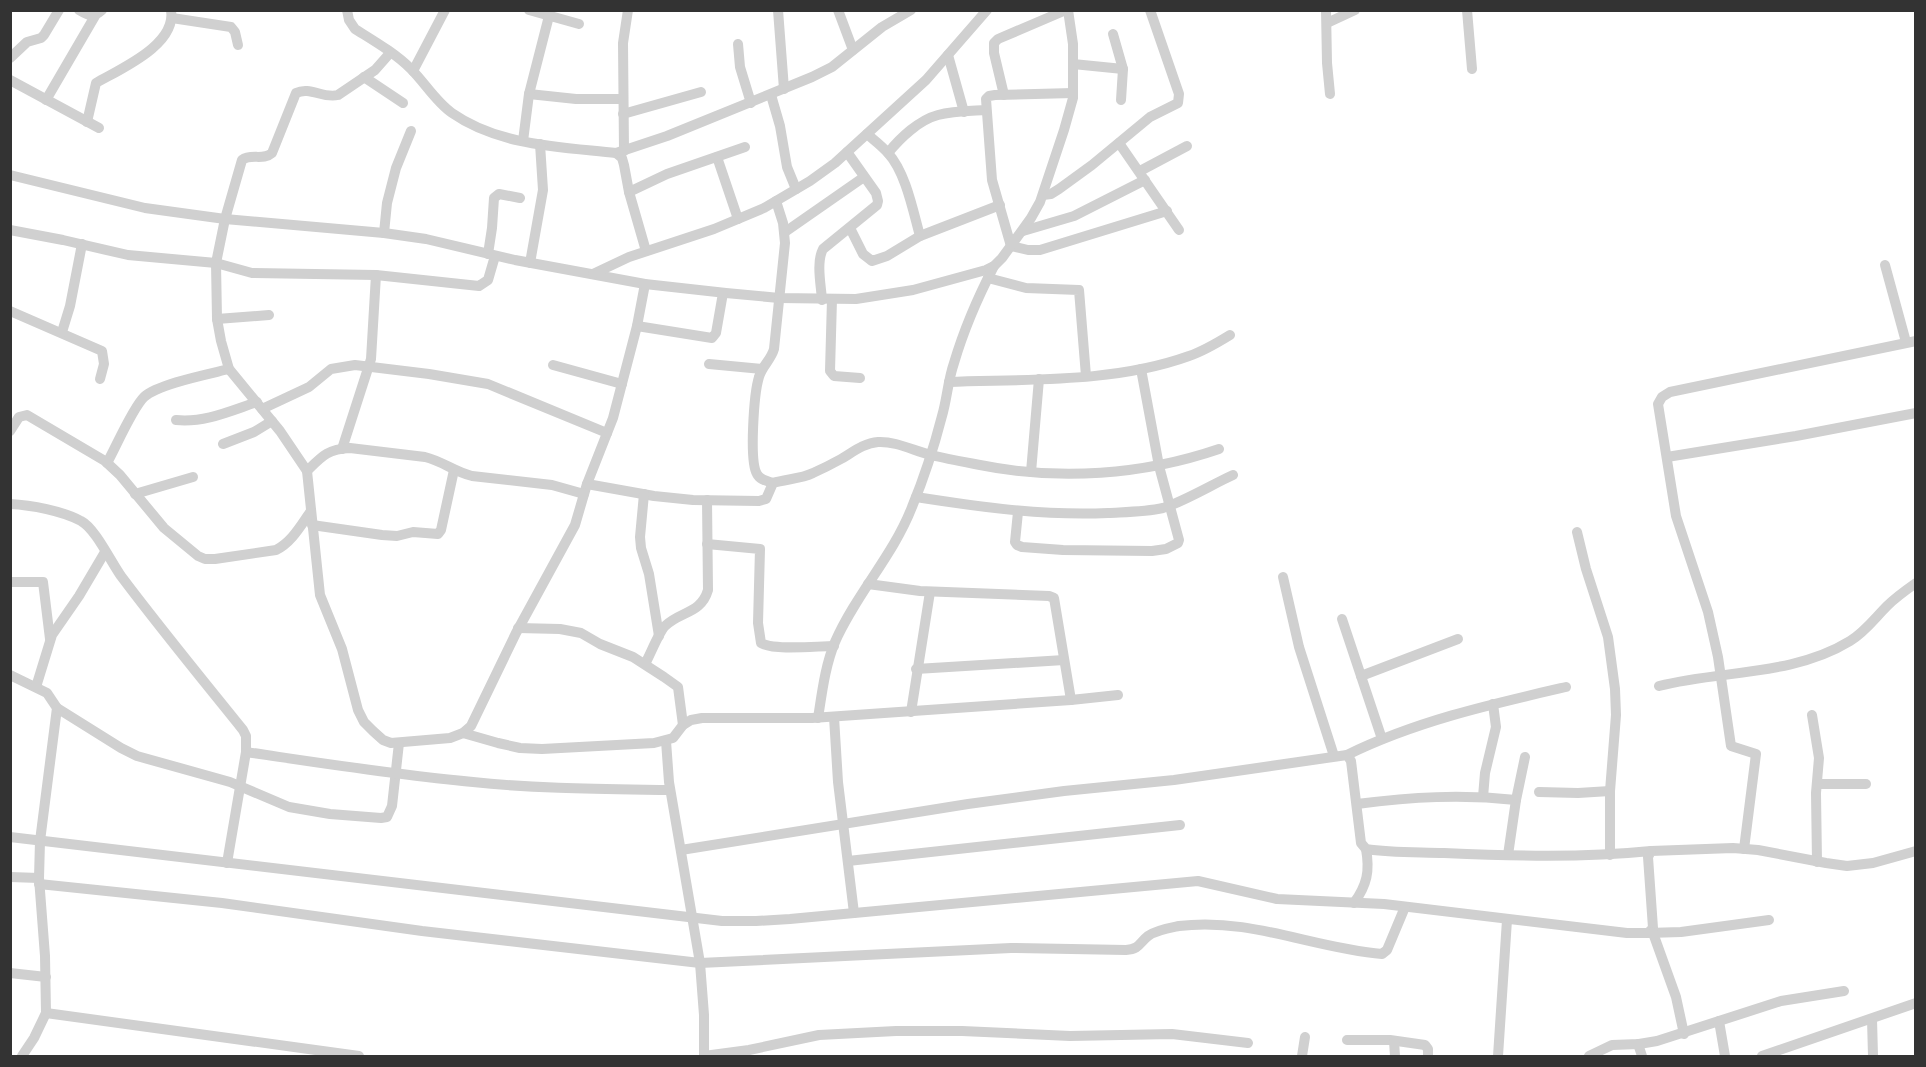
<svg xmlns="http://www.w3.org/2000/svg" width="1926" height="1067" font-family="'Fira Sans',sans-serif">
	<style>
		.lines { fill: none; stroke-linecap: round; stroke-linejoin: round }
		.minor { stroke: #d0d0d0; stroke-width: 10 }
	</style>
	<rect width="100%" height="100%" fill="#fff"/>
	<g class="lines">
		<g class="minor">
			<path d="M79,10C89,16 93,18 102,10"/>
			<path d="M347,10L349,20L355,29C374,41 395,53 411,69C425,83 436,102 452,113C499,146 562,147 616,153L622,158L624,165L629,192L646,251"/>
			<polyline points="529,10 579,24"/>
			<polyline points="778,10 784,89"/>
			<polyline points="838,10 853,50"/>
			<polyline points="1326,10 1327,63 1330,94"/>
			<polyline points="1467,10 1472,69"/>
			<polyline points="172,18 231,27 235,32 238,45"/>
			<polyline points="1327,23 1355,10"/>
			<polyline points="1113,34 1123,69 1121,100"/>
			<polyline points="738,44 740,67 751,103"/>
			<path d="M390,53L375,70L338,95C323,99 310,86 296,93L272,153C263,161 251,153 242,160L225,219L216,263L217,319L221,341L229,369L280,431L307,471L320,595L342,649L358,710L364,722L373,731L383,740L391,743L450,738L463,733L471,726L516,633L575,525L587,484L613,418L637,326L645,284"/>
			<polyline points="948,55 964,112"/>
			<polyline points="10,58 27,42 41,38 44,35 59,10"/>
			<polyline points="1073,64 1123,69"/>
			<polyline points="413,71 445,10"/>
			<polyline points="364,77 403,103"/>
			<polyline points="10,80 99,128"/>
			<polyline points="1073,93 995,95 989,96 986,99 992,180 1011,246 1028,250 1040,250 1167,211"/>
			<polyline points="529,94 576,99 623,99"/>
			<polyline points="771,95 780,126 787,167 796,189"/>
			<polyline points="1004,95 994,53 994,43 998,39 1066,10"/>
			<polyline points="46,100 95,16"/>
			<polyline points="623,114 701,92"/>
			<path d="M87,122L96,83C120,69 177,45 171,10"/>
			<path d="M867,134C874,140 882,146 888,153C906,173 913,211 920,236"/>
			<polyline points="523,141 529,94 549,16"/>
			<polyline points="1119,143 1179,230"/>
			<polyline points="624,151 623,43 628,10"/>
			<polyline points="616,153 667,136 812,77 832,67 882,27 911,10"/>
			<path d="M888,153C900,138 919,120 938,115C953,111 971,111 986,110"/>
			<polyline points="717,157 738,219"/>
			<polyline points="1140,171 1187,146"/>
			<polyline points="10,175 145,208 225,219 384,233 426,239 515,260 645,284 726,293 779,298 856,299 913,290 986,270 994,266 1002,258 1031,218 1040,202 1064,130 1073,98 1073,44 1068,10"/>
			<polyline points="629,192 667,174 745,147"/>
			<polyline points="1043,195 1051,194 1059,189 1092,165 1150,117 1178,103 1179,94 1150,10"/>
			<polyline points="850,228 863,254 872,261 887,256 920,236 1000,205"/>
			<polyline points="10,230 63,240 128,255 216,263 252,273 376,275 479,286 488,280 495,256"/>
			<polyline points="1023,231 1074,216 1145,180"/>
			<polyline points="785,232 864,177"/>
			<polyline points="384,233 387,203 396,168 411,131"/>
			<polyline points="488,254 492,228 494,198 499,194 520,198"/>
			<polyline points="530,263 543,190 540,144"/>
			<polyline points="1885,265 1906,342"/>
			<polyline points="593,274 629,257 714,229 764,208 810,181 835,163 926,80 987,10"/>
			<polyline points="988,278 1026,288 1079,290 1086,376"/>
			<polyline points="832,299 830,371 834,376 860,378"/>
			<path d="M822,300C821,285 816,262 823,249L877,205L878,201L876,193L847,152"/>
			<polyline points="10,311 102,351 104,364 100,379"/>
			<polyline points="217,319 269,315"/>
			<polyline points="637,326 712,338 716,333 723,293"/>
			<polyline points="62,332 70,306 82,244"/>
			<polyline points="709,364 762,369"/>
			<polyline points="553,365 622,384"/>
			<path d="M949,382C1028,379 1114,383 1189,356C1204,351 1217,343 1230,335"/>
			<polyline points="262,409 309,387 331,369 355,365 429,374 488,384 607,433"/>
			<path d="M176,420C204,423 230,411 257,402"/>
			<path d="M10,431L19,417L27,415L105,461L120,475L164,528L198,556L205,559H215L276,550C292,542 301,525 311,511"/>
			<polyline points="223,444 254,432 272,421"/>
			<polyline points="342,449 371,359 376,275"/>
			<polyline points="1667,457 1796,436 1916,413"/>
			<path d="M107,463C116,447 132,409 144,397C158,384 209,374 229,369"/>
			<path d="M307,471C322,456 328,449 350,448L425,457C442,461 455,472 472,476L552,485L584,494"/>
			<polyline points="1031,472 1039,379"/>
			<path d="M773,483C767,481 760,480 757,474C749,461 754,393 759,377C762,366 771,360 774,349L785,243L783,223L776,201"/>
			<path d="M587,484L654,496L693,500L759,501L766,499L773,483C786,479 801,479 813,473C822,469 832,464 841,459C853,452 864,443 878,442C896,441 914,451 931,455C947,459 964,462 980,465C1059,481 1143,475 1219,449"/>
			<polyline points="135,494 193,477"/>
			<polyline points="644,494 640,537 641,548 649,574 659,636"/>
			<path d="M916,497C980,507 1043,516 1108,513C1126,512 1145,512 1163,508C1183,502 1213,484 1233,475"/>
			<path d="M10,504C31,505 63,511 81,521C95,528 111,562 121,576C160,628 202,679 243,730L246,736V752L227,863"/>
			<polyline points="1018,512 1015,542 1017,545 1022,547 1063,550 1152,551 1166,549 1178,543 1179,540 1159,466 1141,369"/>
			<polyline points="312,525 382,535 397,536 413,532 438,534 441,530 454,470"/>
			<polyline points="1577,532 1586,569 1608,637 1615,689 1616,715 1610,791 1610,855"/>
			<path d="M707,544L760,549L758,623L761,643C774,651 817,646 834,646"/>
			<polyline points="1283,577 1299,647 1334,756"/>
			<polyline points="10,582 43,582 50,639"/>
			<polyline points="868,584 920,591 1049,596 1054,598 1071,700"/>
			<polyline points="1342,619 1382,739"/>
			<polyline points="518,628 560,629 581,633 600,644 633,657 664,677 678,687 683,725"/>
			<path d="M645,664C650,655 660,630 665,626C680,611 701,614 708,590L707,500"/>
			<polyline points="916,669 1064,660"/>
			<polyline points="10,675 47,693 57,708 40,841 39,878 45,956 46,1013 34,1038 22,1056"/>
			<polyline points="1361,676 1458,639"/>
			<path d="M1659,686C1722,670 1793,676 1850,641C1865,632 1875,618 1887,606C1896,597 1906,590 1916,583"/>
			<polyline points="36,687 52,635 79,596 105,552"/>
			<polyline points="57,708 121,748 137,756 230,782 289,807 330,814 381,818 387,817 392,806 399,743"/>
			<polyline points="911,712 930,592"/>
			<polyline points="1812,715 1819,758 1816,793 1817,862"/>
			<polyline points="834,717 838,782 854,913"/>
			<path d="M818,718C822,693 825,666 835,642C856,594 893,556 912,507C924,478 934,447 942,416C947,399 948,380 954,363C964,329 978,297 994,266"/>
			<polyline points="463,733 498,743 520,748 542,749 654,743 673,738 683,725 691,720 702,718 812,718 1071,700 1118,695"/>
			<polyline points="666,741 669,782 700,963 704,1015 704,1056"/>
			<path d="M246,752C321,763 397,775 473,782C538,789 604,789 670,790"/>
			<path d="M1347,755C1416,721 1492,704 1566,687"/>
			<polyline points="1817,784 1866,784"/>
			<polyline points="1539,792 1578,793 1610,791"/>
			<polyline points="1483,797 1485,773 1496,727 1493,704"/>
			<path d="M1357,804C1412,797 1461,794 1516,800"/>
			<polyline points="10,837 722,921 756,921 790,919 1198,881 1277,899 1384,904 1627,933 1648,933 1653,928 1648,857 1651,851 1733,848 1758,850 1826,863 1847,866 1873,863 1916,851"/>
			<polyline points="1744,849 1756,754 1731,746 1718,657 1708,612 1676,516 1658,404 1662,397 1670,392 1916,341"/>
			<path d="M681,850L968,804L1064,791L1174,780L1347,755L1351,761L1361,843L1366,849C1391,853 1418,852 1444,853C1513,856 1582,858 1651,851"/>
			<polyline points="1508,855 1516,800 1525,757"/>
			<polyline points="848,861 1180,825"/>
			<polyline points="10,877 39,878"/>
			<path d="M39,884L222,903L422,931L700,963L1011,948L1126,950C1140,949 1139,943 1148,936C1156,930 1169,928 1179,926C1249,917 1313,948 1382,954L1387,950L1405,907"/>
			<path d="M1354,903C1367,885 1370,871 1366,849"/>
			<polyline points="1648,933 1681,932 1769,920"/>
			<polyline points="1653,933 1676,997 1684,1034"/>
			<polyline points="10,973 46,977"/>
			<polyline points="46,1013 359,1056"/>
			<polyline points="1872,1019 1873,1056"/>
			<polyline points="1719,1021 1725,1056"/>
			<polyline points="1347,1040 1390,1040 1425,1045 1428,1049 1428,1056"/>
			<polyline points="1394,1041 1395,1056"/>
			<polyline points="1638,1044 1642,1056"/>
			<polyline points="704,1056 749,1050 819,1035 896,1031 962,1031 1070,1036 1172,1034 1248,1043"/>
			<polyline points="1302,1056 1305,1037"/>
			<polyline points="1498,1056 1507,920"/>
			<polyline points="1589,1056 1612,1045 1639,1044 1657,1041 1781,1001 1844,991"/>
			<polyline points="1762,1056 1916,1003"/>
		</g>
	</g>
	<rect width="1926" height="1067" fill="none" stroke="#333333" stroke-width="24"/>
</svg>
